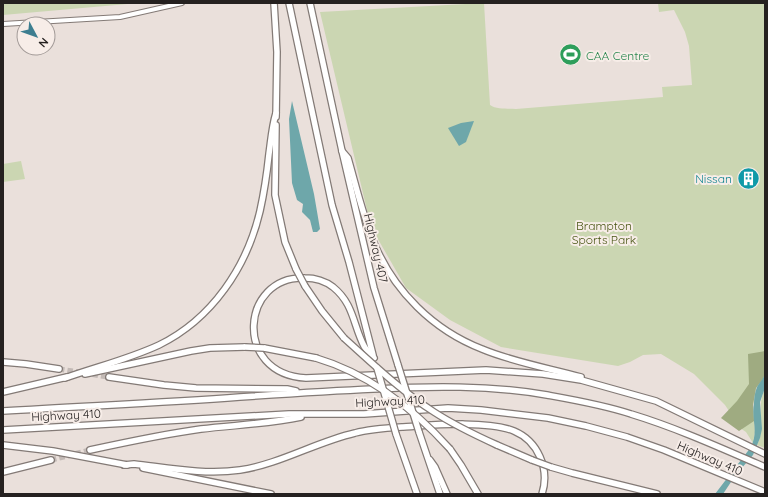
<svg xmlns="http://www.w3.org/2000/svg" width="768" height="497" font-family="Quicksand,sans-serif">
	<style>
		.green { fill: #cbd6b2 }
		.forest { fill: #9fab81 }
		.water { fill: #6ea7aa }
		.lines { fill: none; stroke-linecap: round; stroke-linejoin: round }
		.motorway-tunnel { stroke: #c3bab6; stroke-width: 5.5; stroke-dasharray: 5.5 3; stroke-linecap: butt }
		.secondary-casing { stroke: #837a76; stroke-width: 6 }
		.motorway-casing { stroke: #837a76; stroke-width: 8 }
		.secondary { stroke: #fff; stroke-width: 4 }
		.motorway { stroke: #fff; stroke-width: 5.5 }
		.motorway-bridge-casing { stroke: #837a76; stroke-width: 8; stroke-linecap: butt }
		.motorway-bridge { stroke: #fff; stroke-width: 5.5 }
		.labels { text-anchor: middle; dominant-baseline: central; stroke-width: 4; stroke-linejoin: round; paint-order: stroke }
		.leisure-label { font-size: 12px; fill: #27864d; stroke: #f7ede8; text-anchor: start }
		.culture-label { font-size: 12px; fill: #0d838f; stroke: #f7ede8; text-anchor: end }
		.park-label { font-size: 12px; fill: #495614; stroke: #f7ede8 }
		.street-label { font-size: 12px; fill: #252120; stroke: #f7ede8 }
	</style>
	<rect width="100%" height="100%" fill="#eae0db"/>
	<g class="green">
		<polygon points="3,3 139,3 3,15"/>
		<path d="M484,3L490,105C497,110 508,108 516,109L663,97L662,87L692,85L689,46L685,32L674,10L659,12L658,3H765V374L763,379L756,388L753,405L755,432L753,443L746,432L734,424L735,420L725,405L694,374L661,354L643,355L630,362L618,366L501,347L450,320L406,288L371,227L320,12Z"/>
		<polygon points="21,161 25,179 3,182 3,164"/>
		<path d="M765,388V448L757,445C764,431 760,418 761,404C761,399 763,393 765,388Z"/>
	</g>
	<polygon class="forest" points="765,351 765,374 763,379 756,388 753,405 754,421 739,431 721,418 737,401 749,384 748,354"/>
	<g class="water">
		<polygon points="292,101 314,194 320,229 317,232 313,232 310,220 302,212 303,204 297,200 292,183 289,119"/>
		<polygon points="474,121 466,142 459,146 448,128 461,123"/>
		<path d="M765,374V388L760,402L762,429L760,438L753,455L735,476L723,494H715L751,447C759,430 751,420 754,403C754,398 755,392 757,387C760,382 763,379 765,374Z"/>
	</g>
	<g class="lines">
		<g class="motorway-tunnel">
			<polyline points="59,369 109,377"/>
			<polyline points="51,460 90,450"/>
		</g>
		<defs>
			<polyline id="secondary" points="3,24 120,17 182,3"/>
			<g id="motorway">
				<polyline points="274,3 277,52 276,117"/>
				<polyline points="289,3 332,205 349,262 373,355"/>
				<polyline points="310,3 342,151 374,288 398,365"/>
				<polyline points="276,125 275,195 285,242 296,269"/>
				<path d="M342,151L348,158C356,186 363,216 374,243C394,291 433,330 482,349C513,362 548,368 581,377"/>
				<polyline points="305,286 322,311 344,338"/>
				<polyline points="264,348 316,358"/>
				<path d="M374,358C371,354 366,350 364,346C353,325 354,304 333,287C325,281 315,278 305,278C241,275 232,374 306,378L486,370L543,374L581,380L656,401L765,454"/>
				<polyline points="3,362 26,364 59,369"/>
				<polyline points="85,374 191,351 210,348 245,347"/>
				<polyline points="109,377 164,385 196,388 287,389 296,391"/>
				<path d="M65,378C96,367 129,359 159,345C212,319 247,267 260,211C264,193 267,173 269,154C271,140 272,126 276,113"/>
				<polyline points="3,392 67,377"/>
				<path d="M3,411C82,406 161,403 240,397C284,394 328,391 373,389C431,386 489,385 547,395C575,400 604,405 631,414C677,428 721,448 765,467"/>
				<polyline points="3,430 289,414 364,414 448,408 481,410 548,418 586,426 627,437 664,450 765,492"/>
				<polyline points="419,432 440,494"/>
				<polyline points="396,434 417,494"/>
				<polyline points="3,445 53,451 127,465"/>
				<polyline points="497,445 532,460"/>
				<polyline points="450,449 461,465 478,494"/>
				<path d="M90,450C127,442 164,434 201,429C234,425 269,424 301,417"/>
				<polyline points="430,460 435,467 447,494"/>
				<path d="M124,465L134,464C169,468 205,475 240,470C280,464 316,442 355,433C370,429 387,428 403,427C433,425 487,420 514,431C538,441 550,469 542,494"/>
				<polyline points="551,467 572,473 657,494"/>
				<polyline points="143,468 271,494"/>
				<polyline points="3,472 51,460"/>
			</g>
		</defs>
		<use href="#secondary" class="secondary-casing"/>
		<use href="#motorway" class="motorway-casing"/>
		<use href="#secondary" class="secondary"/>
		<use href="#motorway" class="motorway"/>
		<defs>
			<g id="motorway-bridge">
				<polyline points="296,269 305,286"/>
				<path d="M344,338C373,364 401,391 434,412C454,425 475,435 497,445"/>
				<polyline points="245,347 264,348"/>
				<path d="M316,358C370,374 413,408 450,449"/>
				<polyline points="398,365 419,432"/>
				<polyline points="377,368 396,434"/>
				<polyline points="532,460 551,467"/>
			</g>
		</defs>
		<use href="#motorway-bridge" class="motorway-bridge-casing"/>
		<use href="#motorway-bridge" class="motorway-bridge"/>
	</g>
	<defs>
		<symbol id="stadium-disc" viewBox="-11 -11 22 22"><circle r="9.5" fill="#2e9e5b" stroke="#f7ede8"/><path d="M0-5a6.5 5 0 1 0 0 10a6.5 5 0 1 0 0-10ZM-3.5-1.8h7v3.6h-7Z" fill="#fff"/></symbol>
		<symbol id="building-disc" viewBox="-11 -11 22 22"><circle r="9.5" fill="#0f9aa8" stroke="#f7ede8"/><path d="M-4-6H4V6H1V3H-1V6H-4ZM-2.5-4.3h1.7v1.8h-1.7ZM.8-4.3h1.7v1.8H.8ZM-2.5-1h1.7V.8h-1.7ZM.8-1h1.7V.8H.8Z" fill="#fff"/></symbol>
	</defs>
	<g fill-rule="evenodd">
		<use href="#stadium-disc" x="558" y="42" width="25" height="25"/>
		<use href="#building-disc" x="736" y="166" width="25" height="25"/>
	</g>
	<g class="labels">
		<g class="leisure-label">
			<text x="586" y="55">CAA Centre</text>
		</g>
		<g class="culture-label">
			<text x="732" y="178">Nissan</text>
		</g>
		<g class="park-label">
			<text x="604" y="225">Brampton<tspan x="604" dy="14">Sports Park</tspan></text>
		</g>
		<g class="street-label">
			<text transform="translate(376 248) rotate(77)">Highway 407</text>
			<text transform="translate(390 401) rotate(-3)">Highway 410</text>
			<text transform="translate(66 415) rotate(-3)">Highway 410</text>
			<text transform="translate(710 458) rotate(23)">Highway 410</text>
		</g>
	</g>
	<rect width="768" height="497" fill="none" stroke="#252120" stroke-width="8"/>
	<g transform="translate(36 36) rotate(131)"><circle r="19" fill="#f7ede8" stroke="#a39b98"/>
	<path d="M0-3L7 15L0 10L-7 15Z" fill="#3d7e90"/>
	<text y="-6" font-size="11" font-weight="bold" text-anchor="middle" fill="#252120">N</text>
	</g>
</svg>
